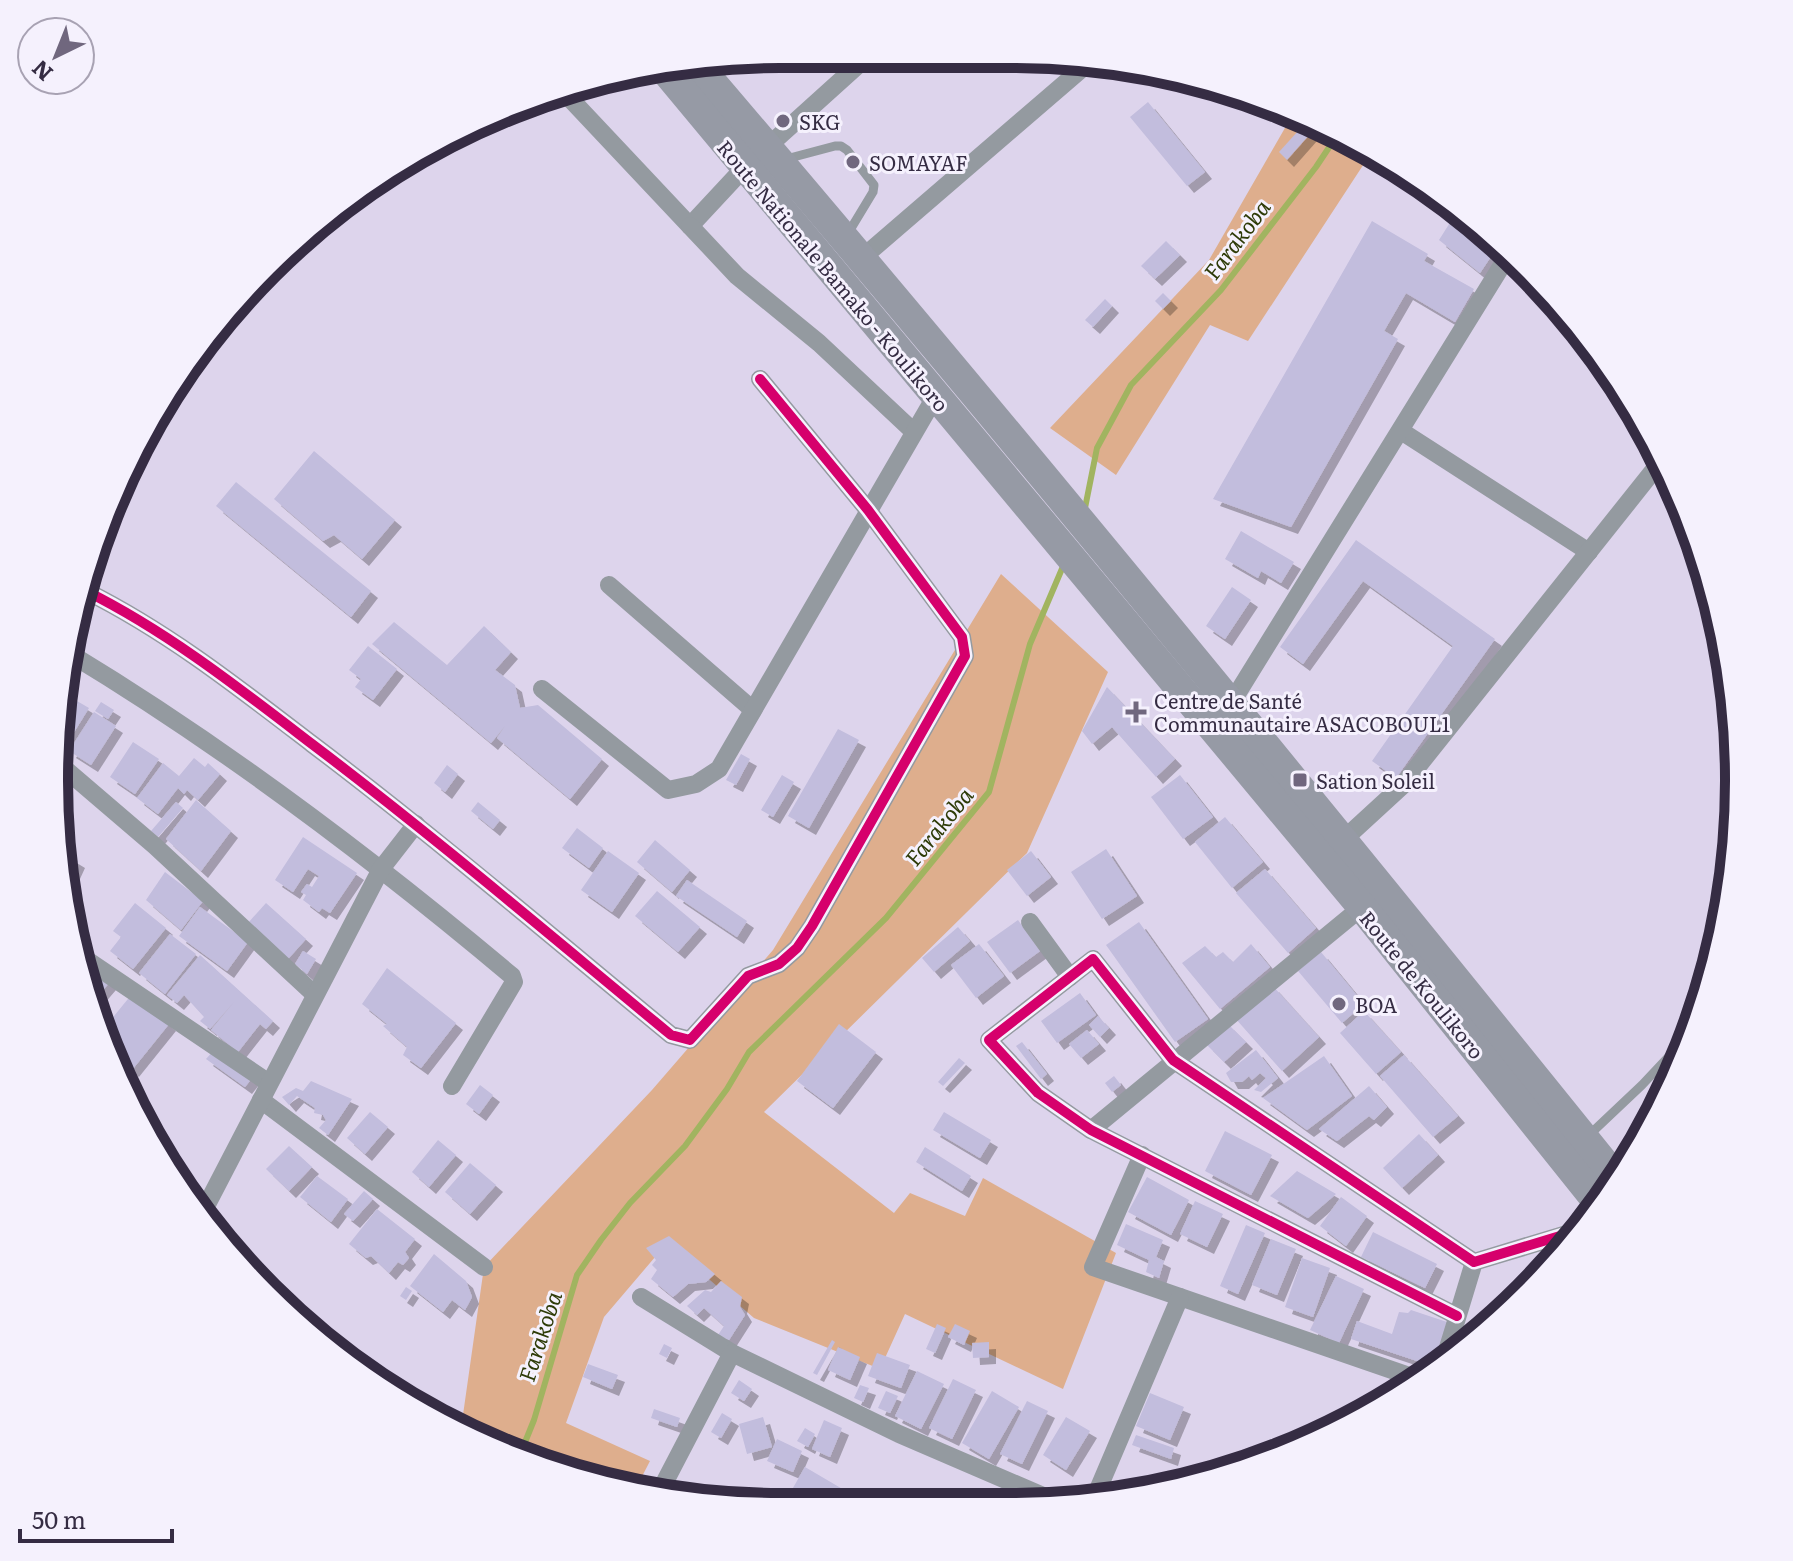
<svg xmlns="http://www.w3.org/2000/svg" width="1793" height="1561" font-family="Literata,serif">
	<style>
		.green { fill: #deae8d }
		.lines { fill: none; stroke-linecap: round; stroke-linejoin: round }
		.stream { stroke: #a1b460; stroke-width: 6 }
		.building { fill: #c2bddd; filter: url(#shadow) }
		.lane { stroke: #949aa0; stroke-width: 9 }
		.street { stroke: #949aa0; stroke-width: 18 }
		.primary { stroke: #969aa5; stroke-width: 30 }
		.cycleway-casing { stroke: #f5f1fd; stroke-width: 15 }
		.cycleway { stroke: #d6006c; stroke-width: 10 }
		.poi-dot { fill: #70677e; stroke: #f5f1fd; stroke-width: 3 }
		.labels { text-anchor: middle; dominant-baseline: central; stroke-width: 6; stroke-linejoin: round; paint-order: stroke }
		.poi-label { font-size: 20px; fill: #352c43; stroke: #f5f1fd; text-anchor: start }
		.street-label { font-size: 20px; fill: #352c43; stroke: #f5f1fd }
		.water-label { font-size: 22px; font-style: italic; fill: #2e3b08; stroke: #f5f1fd }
		.rim { fill: none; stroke: #352c43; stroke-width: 10 }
	</style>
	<defs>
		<filter id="shadow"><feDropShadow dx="7" dy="7" stdDeviation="0" flood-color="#0004"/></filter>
	</defs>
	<rect width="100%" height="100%" fill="#ddd4ec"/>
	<g class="green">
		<polygon points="1293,114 1373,150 1248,341 1210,325 1116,475 1050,428 1209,260"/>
		<polygon points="1001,574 1108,672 1027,853 764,1112 894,1213 910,1193 965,1216 983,1178 1116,1253 1063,1389 905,1314 880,1369 754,1318 667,1243 604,1317 566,1423 650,1461 634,1492 503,1452 461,1429 484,1267 652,1090 773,950"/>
	</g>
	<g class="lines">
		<g class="stream">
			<polyline points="1085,508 1097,448 1131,385 1221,290 1316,167 1338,134"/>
			<polyline points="519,1457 534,1420 577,1275 601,1240 630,1203 685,1146 727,1089 749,1052 886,918 989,792 1030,644 1064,564"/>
		</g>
	</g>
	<g class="building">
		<polygon points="1148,102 1205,172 1187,186 1130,117"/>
		<polygon points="1308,120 1318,125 1287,160 1279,152"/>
		<polygon points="1458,210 1500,243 1480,273 1439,240"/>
		<polygon points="1372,221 1428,254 1424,261 1474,289 1455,322 1406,293 1384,331 1398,339 1291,527 1213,499"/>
		<polygon points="1166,241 1180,255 1155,279 1141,266"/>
		<polygon points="1163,293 1171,301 1163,309 1155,301"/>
		<polygon points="1105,299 1112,306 1093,327 1085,320"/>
		<polygon points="314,451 395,520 362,559 334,535 323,541 274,499"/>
		<polygon points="236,482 371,591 351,617 216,506"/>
		<polygon points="1241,531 1294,562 1281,583 1261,571 1258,578 1225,559"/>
		<polygon points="1356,540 1495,639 1396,778 1372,761 1453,646 1363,581 1303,664 1280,647"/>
		<polygon points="1232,587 1251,600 1225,639 1206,626"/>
		<polygon points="394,622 447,665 484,626 511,652 495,670 515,685 520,708 538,705 602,759 570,799 497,738 505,726 491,743 372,644"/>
		<polygon points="368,646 397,669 373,700 355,687 361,679 349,670"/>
		<polygon points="1107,687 1175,759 1156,777 1112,727 1092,744 1082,731"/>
		<polygon points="65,694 89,708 66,745 58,740 60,702"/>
		<polygon points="101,702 114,710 108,719 95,711"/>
		<polygon points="94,712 116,726 91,765 69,751"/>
		<polygon points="838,729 859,740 809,828 788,816"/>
		<polygon points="133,742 159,759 135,794 110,777"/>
		<polygon points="741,754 750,759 736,785 726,780"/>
		<polygon points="194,758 205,767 208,763 220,774 198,800 187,790 184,794 178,788 158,814 137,798 163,763 179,776"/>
		<polygon points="447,765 458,774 445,792 434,783"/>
		<polygon points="782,775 794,782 773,817 761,810"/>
		<polygon points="1180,775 1213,817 1183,839 1151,797"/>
		<polygon points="196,800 231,831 201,871 166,839"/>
		<polygon points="176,802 183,808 158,837 151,831"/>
		<polygon points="478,802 500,820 493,829 471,811"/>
		<polygon points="1225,817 1263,862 1232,888 1195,842"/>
		<polygon points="577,828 603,848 589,868 562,848"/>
		<polygon points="303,837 357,873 330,913 322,908 319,912 303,900 306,895 301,892 307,884 312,887 319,876 308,869 293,892 275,880"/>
		<polygon points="655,840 690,870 672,892 637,862"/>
		<polygon points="1106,849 1137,896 1102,919 1071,872"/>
		<polygon points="60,850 78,861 67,885 65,873"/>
		<polygon points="608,851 639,873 612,912 581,890"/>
		<polygon points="1031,851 1051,877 1027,896 1007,870"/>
		<polygon points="1265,869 1316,928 1288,953 1236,893"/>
		<polygon points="165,872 203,901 181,930 146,900"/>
		<polygon points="687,880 747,921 737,937 676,896"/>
		<polygon points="657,891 700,927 678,952 635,916"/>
		<polygon points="135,903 166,928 133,969 110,951 121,937 113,931"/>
		<polygon points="266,903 306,939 288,959 248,923"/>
		<polygon points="200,907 248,942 227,971 179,936"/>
		<polygon points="1018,920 1040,951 1010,973 987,942"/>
		<polygon points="1139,922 1208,1019 1175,1042 1106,945"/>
		<polygon points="958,927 970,941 934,972 922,958"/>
		<polygon points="170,934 196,954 165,994 139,973"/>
		<polygon points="979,944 1004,976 976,998 951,965"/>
		<polygon points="1251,944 1270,967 1220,1009 1182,963 1205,946 1216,957 1223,952 1233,962"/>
		<polygon points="303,951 316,959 307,974 295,964"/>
		<polygon points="1321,952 1364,1004 1342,1023 1298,971"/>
		<polygon points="200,955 273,1021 266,1029 260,1024 238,1052 211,1030 234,1002 210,1029 200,1021 204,1017 184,995 177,1003 167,995"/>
		<polygon points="92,968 109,983 97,997 88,990 94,983 86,976"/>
		<polygon points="387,968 456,1023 421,1068 403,1055 407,1047 383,1026 387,1024 362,1004"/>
		<polygon points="1272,985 1319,1037 1282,1071 1235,1018"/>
		<polygon points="1080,993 1096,1015 1057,1043 1041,1021"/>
		<polygon points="132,994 169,1024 132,1070 109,1051 101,1032"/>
		<polygon points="1364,1011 1401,1052 1376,1074 1340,1033"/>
		<polygon points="1098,1016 1109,1028 1100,1037 1089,1025"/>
		<polygon points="1227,1023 1246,1042 1224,1062 1206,1044"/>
		<polygon points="839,1024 876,1052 833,1108 797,1081"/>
		<polygon points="1087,1030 1099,1044 1081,1058 1069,1044"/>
		<polygon points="1022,1042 1047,1074 1041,1079 1016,1046"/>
		<polygon points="214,1050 252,1078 245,1087 206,1059"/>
		<polygon points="1256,1050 1278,1078 1261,1092 1254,1090 1266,1078 1260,1073 1252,1080 1249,1076 1242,1082 1231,1082 1226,1073"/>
		<polygon points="1404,1055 1458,1116 1433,1137 1380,1076"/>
		<polygon points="1324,1056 1352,1096 1307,1130 1263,1098"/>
		<polygon points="959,1058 965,1063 943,1086 938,1082"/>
		<polygon points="1114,1076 1121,1085 1112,1092 1105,1083"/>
		<polygon points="311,1081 352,1099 328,1135 319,1128 326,1120 323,1115 314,1113 315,1108 297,1096 289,1105 282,1097 296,1088 303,1091"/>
		<polygon points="480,1085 493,1095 479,1114 466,1104"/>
		<polygon points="1369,1086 1387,1107 1374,1120 1369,1116 1337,1141 1319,1129"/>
		<polygon points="370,1112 388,1127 365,1154 347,1138"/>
		<polygon points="944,1112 991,1140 980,1158 933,1130"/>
		<polygon points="1225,1131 1272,1155 1251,1195 1205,1171"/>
		<polygon points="1419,1134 1438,1155 1402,1188 1383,1168"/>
		<polygon points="438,1140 456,1155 429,1187 412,1172"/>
		<polygon points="289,1146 312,1167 289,1191 266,1169"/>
		<polygon points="925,1147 971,1176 962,1191 916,1162"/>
		<polygon points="470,1163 496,1185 470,1214 445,1192"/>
		<polygon points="1297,1171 1336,1194 1308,1218 1270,1196"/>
		<polygon points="317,1176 348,1199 331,1222 300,1197"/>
		<polygon points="1147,1177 1189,1200 1171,1235 1128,1212"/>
		<polygon points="364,1191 373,1199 353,1221 344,1214"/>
		<polygon points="1341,1197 1367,1216 1346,1246 1320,1226"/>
		<polygon points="1195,1201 1223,1214 1207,1247 1180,1234"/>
		<polygon points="377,1209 415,1239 405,1252 409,1258 403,1265 398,1262 389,1273 371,1256 366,1258 349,1244"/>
		<polygon points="1126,1224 1163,1240 1156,1257 1164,1261 1159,1278 1146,1272 1149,1260 1117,1245"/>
		<polygon points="1246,1225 1265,1233 1238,1294 1220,1286"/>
		<polygon points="1373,1232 1437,1264 1425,1288 1361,1257"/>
		<polygon points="669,1236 715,1274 706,1282 688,1284 673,1297 651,1279 657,1270 652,1265 656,1260 646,1248"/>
		<polygon points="1271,1239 1296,1249 1277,1295 1252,1285"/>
		<polygon points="434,1254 466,1281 472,1297 465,1310 452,1300 443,1312 410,1286"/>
		<polygon points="1302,1258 1330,1268 1313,1317 1285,1307"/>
		<polygon points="1336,1276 1364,1289 1339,1343 1310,1330"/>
		<polygon points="721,1281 742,1297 740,1307 745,1315 729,1340 718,1335 724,1326 704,1308 697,1315 687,1306 705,1290 711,1292"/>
		<polygon points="406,1287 412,1291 406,1300 400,1296"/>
		<polygon points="1411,1310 1447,1322 1432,1366 1351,1339 1357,1321 1392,1334 1399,1312 1408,1313"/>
		<polygon points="937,1324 946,1328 935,1353 926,1349"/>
		<polygon points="955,1324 970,1331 964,1345 948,1337"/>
		<polygon points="832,1340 835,1342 817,1375 813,1373"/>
		<polygon points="989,1342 989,1357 973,1358 972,1343"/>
		<polygon points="664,1344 672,1348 667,1358 659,1354"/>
		<polygon points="838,1347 860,1357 850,1380 828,1370"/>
		<polygon points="877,1353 910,1365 901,1388 868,1376"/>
		<polygon points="588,1364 618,1375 612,1389 583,1377"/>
		<polygon points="917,1371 944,1384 921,1429 895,1416"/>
		<polygon points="953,1379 976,1390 952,1439 929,1428"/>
		<polygon points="739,1380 752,1389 744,1401 731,1393"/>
		<polygon points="860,1385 869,1388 863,1402 854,1398"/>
		<polygon points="886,1391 898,1396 890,1413 878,1408"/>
		<polygon points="992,1391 1019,1407 989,1459 962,1443"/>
		<polygon points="1150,1393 1184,1407 1170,1440 1136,1426"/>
		<polygon points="1027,1401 1048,1411 1022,1464 1000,1454"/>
		<polygon points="654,1409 680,1418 677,1427 651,1418"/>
		<polygon points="722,1413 732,1419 721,1438 711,1432"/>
		<polygon points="763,1417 772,1447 747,1454 739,1424"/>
		<polygon points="1066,1417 1090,1431 1066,1470 1043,1455"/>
		<polygon points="824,1420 842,1428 830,1457 812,1449"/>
		<polygon points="805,1428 815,1434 808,1447 797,1441"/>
		<polygon points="1136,1435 1174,1448 1171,1459 1132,1445"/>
		<polygon points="777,1439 802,1451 793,1472 767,1461"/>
		<polygon points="805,1467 868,1504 867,1507 782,1507"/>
	</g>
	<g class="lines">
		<g class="lane">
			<polyline points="786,159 835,146 841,146 847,150 874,185 873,192 847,235"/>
			<polyline points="1587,1137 1642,1085 1689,1035"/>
		</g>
		<g class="street">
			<polyline points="562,90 690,226 744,168 868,56"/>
			<polyline points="690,226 737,276 819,343 914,432"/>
			<polyline points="862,258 1092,60"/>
			<polyline points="1401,431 1589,552"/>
			<polyline points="609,585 753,710"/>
			<path d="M86,591C168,632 239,688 312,744C435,837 552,937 671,1035L690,1040L748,976L779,964L797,948L812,926L965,656L962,637L868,510L760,379"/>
			<path d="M69,653C223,746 374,860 512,976L514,982L452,1086"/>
			<polyline points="542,689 668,790 696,784 719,769 935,397"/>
			<polyline points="1227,710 1509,254"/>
			<polyline points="58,763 155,846 314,994"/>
			<polyline points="1342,841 1403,785 1657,466"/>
			<polyline points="1030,922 1070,977"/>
			<polyline points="81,956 269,1083"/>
			<polyline points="261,1100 484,1267"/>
			<polyline points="1091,1130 1362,907"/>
			<polyline points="1142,1155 1093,1267 1418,1379"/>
			<polyline points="203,1212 381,869 416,824"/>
			<polyline points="259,1285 392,1393"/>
			<polyline points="641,1297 732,1353 899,1434 1064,1505"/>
			<polyline points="1457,1316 1091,1130 1038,1093 989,1040 1093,959 1173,1060 1474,1262 1583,1229"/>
			<polyline points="1444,1361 1474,1262"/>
			<polyline points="1279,1453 1282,1448"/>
			<polyline points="658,1495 732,1353"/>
			<polyline points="1094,1499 1180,1297"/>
		</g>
		<g class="primary">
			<path d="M697,65C1010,431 1315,804 1616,1178"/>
			<polyline points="664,69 1362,907 1600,1205"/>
		</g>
		<defs>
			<g id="cycleway">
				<path d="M86,591C168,632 239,688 312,744C435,837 552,937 671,1035L690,1040L748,976L779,964L797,948L812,926L965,656L962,637L868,510L760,379"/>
				<polyline points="1457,1316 1091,1130 1038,1093 989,1040 1093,959 1173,1060 1474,1262 1583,1229"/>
			</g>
		</defs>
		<use href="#cycleway" class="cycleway-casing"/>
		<use href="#cycleway" class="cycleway"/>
	</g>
	<g class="poi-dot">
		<circle cx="783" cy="121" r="8"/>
		<circle cx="853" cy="162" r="8"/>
		<path d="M1132 700h8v8h8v8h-8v8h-8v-8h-8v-8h8z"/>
		<rect x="1292" y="772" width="16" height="16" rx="4"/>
		<circle cx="1339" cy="1004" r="8"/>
	</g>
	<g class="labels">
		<g class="poi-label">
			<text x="799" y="121">SKG</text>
			<text x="869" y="162">SOMAYAF</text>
			<text x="1154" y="700">Centre de Santé<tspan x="1154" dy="23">Communautaire ASACOBOUL1</tspan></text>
			<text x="1316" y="780">Sation Soleil</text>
			<text x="1355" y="1004">BOA</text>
		</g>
		<g class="street-label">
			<text transform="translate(834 275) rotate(50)">Route Nationale Bamako - Koulikoro</text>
			<text transform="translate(1423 984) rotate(51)">Route de Koulikoro</text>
		</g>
		<g class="water-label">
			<text transform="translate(1236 239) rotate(-53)">Farakoba</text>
			<text transform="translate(938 826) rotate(-51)">Farakoba</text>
			<text transform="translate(539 1336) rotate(-72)">Farakoba</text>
		</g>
	</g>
	<path d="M0 0H1793V1561H0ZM780 68H1013A712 712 0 0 1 1725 780V781A712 712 0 0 1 1013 1493H780A712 712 0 0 1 68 781V780A712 712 0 0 1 780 68Z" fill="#f5f1fd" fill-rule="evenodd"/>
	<path class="rim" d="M780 68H1013A712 712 0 0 1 1725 780V781A712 712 0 0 1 1013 1493H780A712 712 0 0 1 68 781V780A712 712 0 0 1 780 68Z"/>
	<g transform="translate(56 56) rotate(223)"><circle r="38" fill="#f5f1fd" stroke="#a8a2b3" stroke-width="2"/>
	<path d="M0-6L14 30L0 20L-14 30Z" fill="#70677e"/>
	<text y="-12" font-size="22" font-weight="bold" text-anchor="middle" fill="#352c43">N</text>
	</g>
	<path d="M20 1529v12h152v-12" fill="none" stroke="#352c43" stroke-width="4"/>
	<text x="32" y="1529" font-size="24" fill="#352c43" stroke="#f5f1fd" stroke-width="6" paint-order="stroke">50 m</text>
</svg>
